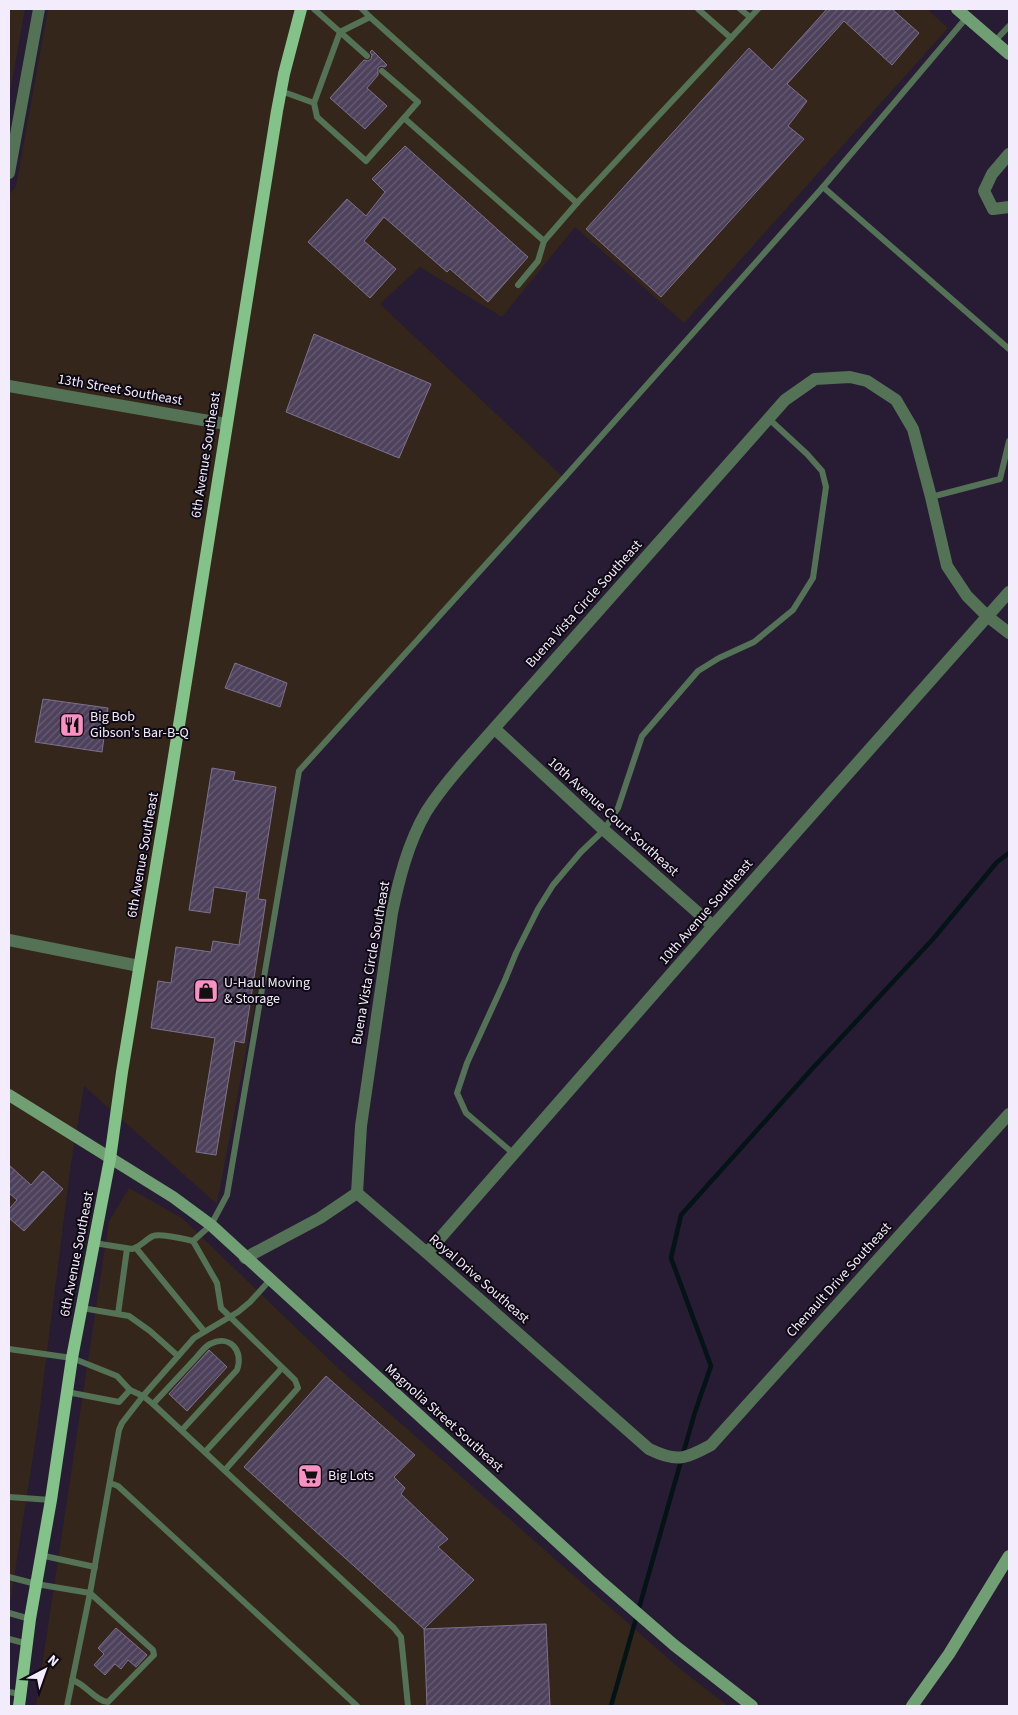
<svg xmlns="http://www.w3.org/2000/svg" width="1018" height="1715" font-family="'Source Sans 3',sans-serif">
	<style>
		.commercial { fill: #34261a }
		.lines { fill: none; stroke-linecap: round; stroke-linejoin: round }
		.stream { stroke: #031316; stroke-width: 4.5 }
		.building { fill: url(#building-hatch); stroke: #7e708e }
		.lane { stroke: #547256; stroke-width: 6 }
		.street { stroke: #547256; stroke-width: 12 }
		.secondary { stroke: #6f9f73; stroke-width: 12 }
		.primary { stroke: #83c289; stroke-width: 12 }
		.labels { text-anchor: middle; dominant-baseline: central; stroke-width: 4; stroke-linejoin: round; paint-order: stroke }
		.street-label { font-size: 14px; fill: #f3ecfd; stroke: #0e0913 }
		.poi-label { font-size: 14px; fill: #f3ecfd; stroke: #0e0913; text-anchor: start }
	</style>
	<defs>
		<pattern id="building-hatch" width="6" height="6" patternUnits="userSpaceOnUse" patternTransform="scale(1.25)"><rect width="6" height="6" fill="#4e415c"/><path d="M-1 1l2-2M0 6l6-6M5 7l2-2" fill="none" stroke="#685d74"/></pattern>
	</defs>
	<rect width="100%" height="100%" fill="#281b34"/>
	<g class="commercial">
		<polygon points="9,9 25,9 9,98"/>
		<polygon points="48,9 927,9 948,28 684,323 575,227 502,317 420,267 380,304 564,478 299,772 217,1204 84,1086 70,1170 38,1424 9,1610 9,195 16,186"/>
		<polygon points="129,1188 182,1218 339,1369 679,1668 728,1706 36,1706 109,1221"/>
	</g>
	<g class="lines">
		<polyline class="stream" points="611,1706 695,1412 711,1366 671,1258 681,1215 811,1070 933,939 997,862 1009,853"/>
	</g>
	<g class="building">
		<polygon points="827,9 892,9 919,33 892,65 844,21 787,84 807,101 788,126 804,139 661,297 586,229 749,48 772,70"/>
		<polygon points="372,50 387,65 385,67 381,66 378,68 378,75 367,88 387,106 365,129 330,98 364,60 368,61 371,59 372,55 370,52"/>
		<polygon points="405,146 528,257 488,302 450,269 447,272 384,217 364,241 396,269 370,298 308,242 347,199 366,216 385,192 372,179"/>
		<polygon points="314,334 431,384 399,458 286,412"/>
		<polygon points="235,663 287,683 280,707 225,688"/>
		<polygon points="43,699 108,708 102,752 35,742"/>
		<polygon points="212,768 235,772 233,780 276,787 258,899 266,900 244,1043 235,1041 216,1155 196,1152 215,1038 151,1028 158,981 171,983 176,947 211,952 213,941 239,945 247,892 214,887 210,913 189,910"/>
		<polygon points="9,1165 31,1185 43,1171 63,1189 24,1231 9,1218 9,1209 17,1200 9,1193"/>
		<polygon points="209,1350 227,1367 187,1411 169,1394"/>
		<polygon points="326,1376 415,1455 394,1477 405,1488 401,1494 448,1539 438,1547 474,1580 424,1629 244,1467"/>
		<polygon points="546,1624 550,1706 427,1706 424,1629"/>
		<polygon points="116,1628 147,1655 136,1667 128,1660 121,1669 115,1664 105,1675 94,1665 104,1654 98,1648"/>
	</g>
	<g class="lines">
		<g class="lane">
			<polyline points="362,9 370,17"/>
			<polyline points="698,9 731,38"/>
			<polyline points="740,9 750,17"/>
			<polyline points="967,17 823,187 1009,349"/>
			<polyline points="995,41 1009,26"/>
			<polyline points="367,56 340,32 370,17 577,203 758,9"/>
			<polyline points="281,91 314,103 340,32 314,9"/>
			<polyline points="314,103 317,117 366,161 418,102 382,71"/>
			<polyline points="404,118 544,241 577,203"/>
			<polyline points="518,285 538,261 544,241"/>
			<polyline points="931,497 1000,479 1009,441"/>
			<polyline points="514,1154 466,1113 457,1093 467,1063 505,980 516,953 538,909 553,885 581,852 604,830 618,808 642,736 698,671 719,658 754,642 793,610 813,578 826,487 822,471 807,454 769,419"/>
			<polyline points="193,1241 217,1283 221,1308 295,1380 298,1388 225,1470"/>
			<path d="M94,1243L132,1249C140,1247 145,1240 153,1236C160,1233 184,1239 193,1241L211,1225L227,1195L299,771L564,478L823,187"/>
			<polyline points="136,1248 204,1331"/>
			<polyline points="82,1308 129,1316 150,1331 178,1356"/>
			<polyline points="118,1314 127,1249"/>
			<polyline points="9,1349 72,1358 117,1376 130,1390 143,1396 153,1404 394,1628 401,1637 402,1646 408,1706"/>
			<polyline points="67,1392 119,1402 130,1390"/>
			<path d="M153,1404C167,1389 180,1375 194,1360C199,1355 204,1347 210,1344C230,1334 244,1351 237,1370L182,1430"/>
			<polyline points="205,1452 282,1368"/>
			<polyline points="110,1483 118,1486 357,1706"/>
			<polyline points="9,1497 51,1500"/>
			<polyline points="40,1555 95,1567"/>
			<path d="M9,1577L36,1584L90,1593L153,1650L154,1655L151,1658L108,1702C95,1701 86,1684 72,1680"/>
			<polyline points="9,1613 30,1619"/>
			<polyline points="9,1639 28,1644"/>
			<polyline points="9,1692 21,1694"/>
			<polyline points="67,1706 90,1593 119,1430 122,1423 143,1396 194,1338 238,1312 250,1302 270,1280"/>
		</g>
		<g class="street">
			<polyline points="1009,154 992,174 984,191 993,209 1009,207"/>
			<polyline points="9,173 39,9"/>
			<polyline points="9,386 226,424"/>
			<polyline points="495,729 604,830 713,926"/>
			<polyline points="9,940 139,966"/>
			<path d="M357,1193L361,1126L392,913C399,879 408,843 426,812C438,793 453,775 468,758L785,400L815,379L850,377L867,381L896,400L913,429L931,497L947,566L967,596L987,616L1009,633"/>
			<path d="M357,1193L427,1253L649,1449C676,1462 684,1460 711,1445L1009,1114"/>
			<polyline points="427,1253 713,926 1009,592"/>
			<polyline points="245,1258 320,1218 357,1193"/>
		</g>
		<g class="secondary">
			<polyline points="957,9 1009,54"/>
			<polyline points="9,1095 173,1197 211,1225 598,1579 674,1645 752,1706"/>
			<polyline points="912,1706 949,1654 1009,1556"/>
		</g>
		<polyline class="primary" points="19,1706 30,1619 51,1500 72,1358 110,1159 122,1072 168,794 277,111 284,74 301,9"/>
	</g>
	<defs>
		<symbol id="restaurant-square" viewBox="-11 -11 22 22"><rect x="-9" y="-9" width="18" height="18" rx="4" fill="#fc8fc3" stroke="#0e0913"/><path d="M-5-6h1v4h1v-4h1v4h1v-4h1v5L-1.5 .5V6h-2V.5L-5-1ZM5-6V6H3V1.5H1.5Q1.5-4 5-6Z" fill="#111"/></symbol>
		<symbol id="shop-square" viewBox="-11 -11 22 22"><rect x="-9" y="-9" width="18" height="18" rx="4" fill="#fc8fc3" stroke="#0e0913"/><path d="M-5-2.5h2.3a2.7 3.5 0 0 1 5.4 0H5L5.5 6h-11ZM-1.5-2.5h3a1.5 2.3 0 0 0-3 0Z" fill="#111"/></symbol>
		<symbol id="supermarket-square" viewBox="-11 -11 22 22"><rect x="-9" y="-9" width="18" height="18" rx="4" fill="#fc8fc3" stroke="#0e0913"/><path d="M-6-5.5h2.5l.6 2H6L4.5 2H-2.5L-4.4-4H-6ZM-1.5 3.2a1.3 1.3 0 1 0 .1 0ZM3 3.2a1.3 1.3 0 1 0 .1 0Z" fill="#111"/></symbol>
	</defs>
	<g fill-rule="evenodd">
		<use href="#restaurant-square" x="58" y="711" width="28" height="28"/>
		<use href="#shop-square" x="192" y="977" width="28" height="28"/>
		<use href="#supermarket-square" x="296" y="1462" width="28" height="28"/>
	</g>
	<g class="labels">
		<g class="street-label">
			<text transform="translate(120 390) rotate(10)">13th Street Southeast</text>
			<text transform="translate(206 455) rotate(-81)">6th Avenue Southeast</text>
			<text transform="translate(584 604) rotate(-48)">Buena Vista Circle Southeast</text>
			<text transform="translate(613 817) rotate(42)">10th Avenue Court Southeast</text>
			<text transform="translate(143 855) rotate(-80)">6th Avenue Southeast</text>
			<text transform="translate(706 912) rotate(-49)">10th Avenue Southeast</text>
			<text transform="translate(371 963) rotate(-80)">Buena Vista Circle Southeast</text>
			<text transform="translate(77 1254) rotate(-79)">6th Avenue Southeast</text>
			<text transform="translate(479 1279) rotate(41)">Royal Drive Southeast</text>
			<text transform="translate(839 1280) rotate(-48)">Chenault Drive Southeast</text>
			<text transform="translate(444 1418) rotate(42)">Magnolia Street Southeast</text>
		</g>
		<g class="poi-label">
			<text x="90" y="717">Big Bob<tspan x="90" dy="16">Gibson's Bar-B-Q</tspan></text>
			<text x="224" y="983">U-Haul Moving<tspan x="224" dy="16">&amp; Storage</tspan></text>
			<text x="328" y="1476">Big Lots</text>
		</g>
	</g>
	<rect width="1018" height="1715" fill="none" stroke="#f3ecfd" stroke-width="20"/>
	<g transform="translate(45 1670) rotate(41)" stroke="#0e0913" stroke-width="4" paint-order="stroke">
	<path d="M0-4L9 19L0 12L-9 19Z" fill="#f3ecfd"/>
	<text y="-8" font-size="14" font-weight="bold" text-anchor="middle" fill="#f3ecfd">N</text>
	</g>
</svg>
